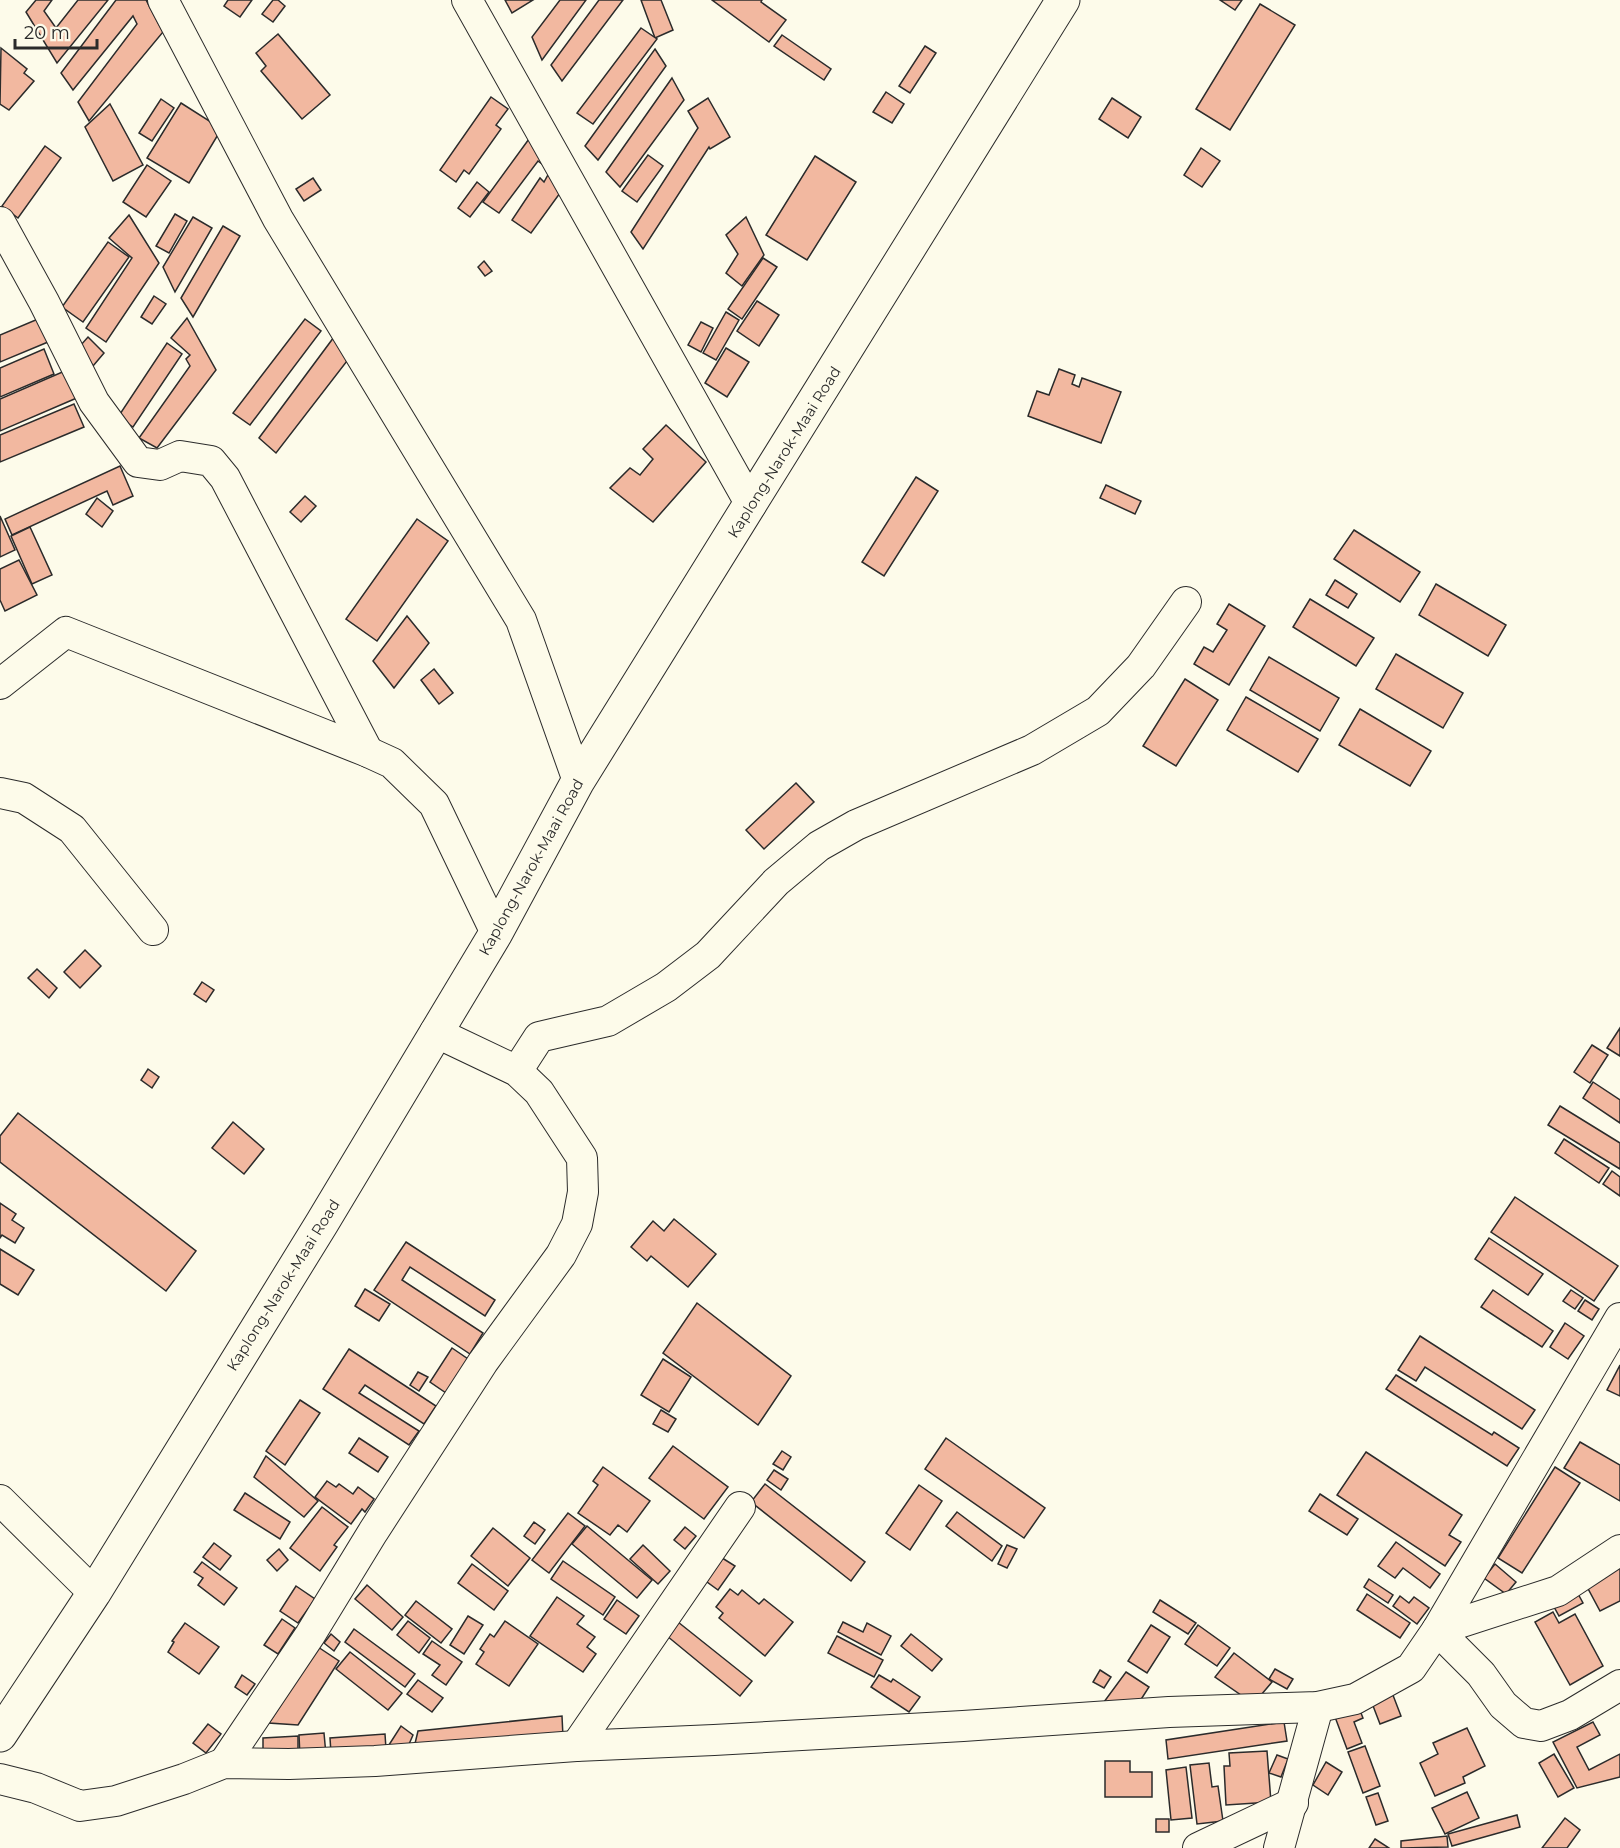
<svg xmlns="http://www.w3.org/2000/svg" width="1620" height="1848" font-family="Montserrat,sans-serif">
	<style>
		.building { fill: #f2b8a0; stroke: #2b2b2b; stroke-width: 1.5 }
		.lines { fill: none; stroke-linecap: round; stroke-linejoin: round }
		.minor-casing { stroke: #2b2b2b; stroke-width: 32 }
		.highway-casing { stroke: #2b2b2b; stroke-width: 35 }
		.minor { stroke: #fdfbea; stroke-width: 30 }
		.highway { stroke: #fdfbea; stroke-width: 33 }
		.labels { text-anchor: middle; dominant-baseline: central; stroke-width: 4.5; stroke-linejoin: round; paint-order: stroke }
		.street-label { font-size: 15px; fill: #2b2b2b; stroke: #fdfbea }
	</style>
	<rect width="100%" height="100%" fill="#fdfbea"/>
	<g class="building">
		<polygon points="36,0 52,0 44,11 56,28 78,0 108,0 57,63 26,12"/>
		<polygon points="116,0 146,0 163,32 89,121 78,102 137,24 133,16 73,90 61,73"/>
		<polygon points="228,0 252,0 240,17 224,6"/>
		<polygon points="273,0 278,0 285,6 273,22 262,14"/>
		<polygon points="505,0 533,0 512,13"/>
		<polygon points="560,0 586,0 542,60 532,37"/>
		<polygon points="599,0 623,0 562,81 551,65"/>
		<polygon points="641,0 661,0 673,30 655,38"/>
		<polygon points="712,0 762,0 761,2 786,20 769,42"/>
		<polygon points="1220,0 1242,0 1235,10"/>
		<polygon points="1260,4 1295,25 1230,130 1196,109"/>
		<polygon points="641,28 657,39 593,124 577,113"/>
		<polygon points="278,34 330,95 302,119 261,71 266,66 256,53"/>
		<polygon points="782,35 831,69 824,80 774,46"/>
		<polygon points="925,46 936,53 910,93 899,86"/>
		<polygon points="1,48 27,69 24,73 34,81 9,110 0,104"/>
		<polygon points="655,49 666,66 598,160 585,146"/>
		<polygon points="672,78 684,100 620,187 606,172"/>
		<polygon points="886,92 904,104 892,123 873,112"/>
		<polygon points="491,97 508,109 496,125 501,129 469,174 464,170 456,182 440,170"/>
		<polygon points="708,98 730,137 710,149 709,147 643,249 631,232 698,128 688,111"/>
		<polygon points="1112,98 1141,117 1128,138 1099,119"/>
		<polygon points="161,99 174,108 152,141 139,133"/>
		<polygon points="181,103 211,122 219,133 189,183 147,158"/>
		<polygon points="110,104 143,165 113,181 85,127"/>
		<polygon points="537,128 550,153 542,164 538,161 499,213 483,202"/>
		<polygon points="45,146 61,158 18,218 2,206"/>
		<polygon points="1201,148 1220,161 1202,187 1184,175"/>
		<polygon points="648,155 663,166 637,202 622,191"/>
		<polygon points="815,156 856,182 807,260 766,235"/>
		<polygon points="555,162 568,182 531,233 512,220 540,178 544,182"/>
		<polygon points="147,165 171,181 146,217 123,202"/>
		<polygon points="313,178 321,190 304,201 296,189"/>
		<polygon points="477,182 489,192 470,217 458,208"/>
		<polygon points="175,214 187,221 169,253 156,246"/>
		<polygon points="129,215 159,263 106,342 86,328 132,258 109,238"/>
		<polygon points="193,217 212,228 175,292 163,267"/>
		<polygon points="746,217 764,255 742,286 726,273 738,254 726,235"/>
		<polygon points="223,226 240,236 193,317 181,298"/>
		<polygon points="108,242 129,257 83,322 62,307"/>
		<polygon points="763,258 777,267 742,319 728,309"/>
		<polygon points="484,261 492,271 485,276 478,267"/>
		<polygon points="154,296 166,304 152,324 141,317"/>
		<polygon points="757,301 779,315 759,346 737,331"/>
		<polygon points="726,312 739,320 716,360 703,353"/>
		<polygon points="187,318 216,370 157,448 139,438 190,366 186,359 190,355 171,338"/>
		<polygon points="38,319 48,342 0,362 0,335"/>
		<polygon points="305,319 321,331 250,425 233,413"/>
		<polygon points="701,322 713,328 701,352 688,345"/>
		<polygon points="88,337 104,353 93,366 80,346"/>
		<polygon points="334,337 347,361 276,453 259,438"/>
		<polygon points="167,343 182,354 133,427 118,417"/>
		<polygon points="726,348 749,362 727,397 705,383"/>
		<polygon points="44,349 54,374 0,397 0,368"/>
		<polygon points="1059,369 1075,375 1072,384 1079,387 1082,378 1121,392 1101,443 1028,416 1037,391 1049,395"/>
		<polygon points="67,370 79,397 0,431 0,399"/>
		<polygon points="74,404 84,427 0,462 0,435"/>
		<polygon points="666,425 706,462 653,522 610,488 630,468 640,475 653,459 643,449"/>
		<polygon points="120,466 133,496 113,505 107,491 12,535 5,519"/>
		<polygon points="916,477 938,491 884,576 862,562"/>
		<polygon points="1106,485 1141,501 1135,514 1100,498"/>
		<polygon points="305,496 316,506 301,522 290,512"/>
		<polygon points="97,498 113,511 102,527 86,514"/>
		<polygon points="0,516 15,550 0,557"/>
		<polygon points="417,519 448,541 377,641 346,619"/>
		<polygon points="30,527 52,575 32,584 11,536"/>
		<polygon points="1354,530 1420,572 1400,602 1334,559"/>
		<polygon points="19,560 37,595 5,611 0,600 0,569"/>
		<polygon points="1335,580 1357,594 1348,608 1326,595"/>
		<polygon points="1436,584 1506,625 1488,656 1419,615"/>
		<polygon points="1310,599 1374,638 1356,666 1293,627"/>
		<polygon points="1229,604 1265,626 1229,685 1194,664 1204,647 1213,652 1227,630 1217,624"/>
		<polygon points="407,616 429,643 394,688 373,661"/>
		<polygon points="1396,654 1463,693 1443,728 1376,689"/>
		<polygon points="1269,657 1339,698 1320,731 1250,690"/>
		<polygon points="434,669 453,693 439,704 421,680"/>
		<polygon points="1185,679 1218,700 1176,766 1143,746"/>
		<polygon points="1246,697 1318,739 1298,772 1227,730"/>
		<polygon points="1360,709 1431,751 1410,786 1339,745"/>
		<polygon points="796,783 814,802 764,849 746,830"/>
		<polygon points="85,950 101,966 80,988 64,972"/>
		<polygon points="37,969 57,988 49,998 28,978"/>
		<polygon points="202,982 214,990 206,1002 194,994"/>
		<polygon points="1620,1028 1620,1056 1607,1048"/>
		<polygon points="1592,1045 1608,1055 1590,1083 1574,1072"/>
		<polygon points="148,1069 159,1077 152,1088 141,1080"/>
		<polygon points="1593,1082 1620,1100 1620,1123 1583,1098"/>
		<polygon points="1560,1106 1620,1143 1620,1169 1548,1125"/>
		<polygon points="18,1113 196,1251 166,1291 0,1162 0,1136"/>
		<polygon points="233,1122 264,1149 244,1174 212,1148"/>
		<polygon points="1564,1139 1609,1168 1599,1183 1555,1153"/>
		<polygon points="1612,1171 1620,1177 1620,1196 1603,1184"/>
		<polygon points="1515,1197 1618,1266 1594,1301 1491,1232"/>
		<polygon points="0,1203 16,1214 12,1220 24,1228 15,1243 2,1235 0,1238"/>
		<polygon points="674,1219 716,1254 688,1287 651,1256 647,1261 631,1247 653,1221 664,1231"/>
		<polygon points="1489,1238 1543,1274 1528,1295 1475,1259"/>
		<polygon points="406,1242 495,1300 485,1316 410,1267 402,1280 483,1333 470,1354 374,1290"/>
		<polygon points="0,1249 34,1270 18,1295 0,1284"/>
		<polygon points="365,1289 390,1304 379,1321 355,1306"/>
		<polygon points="1493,1290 1553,1331 1542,1347 1481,1307"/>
		<polygon points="1571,1290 1583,1298 1575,1309 1563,1301"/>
		<polygon points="1585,1300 1599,1309 1592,1320 1578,1311"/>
		<polygon points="697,1303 791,1376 758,1425 663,1353"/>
		<polygon points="1565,1323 1584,1336 1568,1359 1550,1347"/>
		<polygon points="1420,1336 1535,1410 1522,1429 1425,1367 1416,1381 1398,1370"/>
		<polygon points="452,1348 471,1361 449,1395 430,1382"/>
		<polygon points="349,1349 436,1406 424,1424 365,1385 359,1393 419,1431 409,1445 323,1389"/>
		<polygon points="663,1359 691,1377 669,1412 641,1395"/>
		<polygon points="1620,1365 1620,1396 1607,1390"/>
		<polygon points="418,1372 428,1377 419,1391 410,1385"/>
		<polygon points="1396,1375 1492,1435 1494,1432 1519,1448 1507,1466 1386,1389"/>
		<polygon points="300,1400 320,1413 285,1465 266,1451"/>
		<polygon points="661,1410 676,1419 668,1432 653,1424"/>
		<polygon points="359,1438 388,1457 378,1472 349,1453"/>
		<polygon points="946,1438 1045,1508 1024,1538 925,1469"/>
		<polygon points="1580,1442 1620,1465 1620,1501 1564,1468"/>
		<polygon points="673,1446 728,1487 704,1519 649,1478"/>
		<polygon points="782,1451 791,1457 783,1470 773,1464"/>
		<polygon points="1366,1452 1462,1515 1449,1535 1461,1542 1445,1566 1337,1495"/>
		<polygon points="266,1456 318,1501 304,1517 254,1477"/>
		<polygon points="603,1467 650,1501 627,1532 618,1525 610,1535 578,1513 598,1485 593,1481"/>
		<polygon points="1555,1467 1580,1483 1522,1573 1498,1558"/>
		<polygon points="774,1470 788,1479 781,1490 767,1480"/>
		<polygon points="327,1481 336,1487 339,1484 353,1494 358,1487 374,1499 365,1512 362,1509 351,1524 315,1497"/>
		<polygon points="765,1484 865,1562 851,1581 751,1502"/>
		<polygon points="919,1485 942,1501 910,1550 886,1533"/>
		<polygon points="245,1493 290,1522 280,1539 234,1510"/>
		<polygon points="1320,1494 1358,1519 1347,1535 1309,1511"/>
		<polygon points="322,1507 348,1527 334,1545 337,1547 320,1571 290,1548"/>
		<polygon points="957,1512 1002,1546 992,1561 946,1526"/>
		<polygon points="568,1513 585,1526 549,1573 532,1560"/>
		<polygon points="534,1522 545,1530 535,1544 524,1536"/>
		<polygon points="587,1526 652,1580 637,1598 572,1544"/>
		<polygon points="685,1527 696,1536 685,1549 674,1540"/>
		<polygon points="493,1528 530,1558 508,1586 471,1556"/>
		<polygon points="1396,1542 1440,1574 1430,1588 1403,1568 1395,1578 1378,1566"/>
		<polygon points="214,1543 231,1556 220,1570 203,1557"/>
		<polygon points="643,1545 670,1571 658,1584 630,1559"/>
		<polygon points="1007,1545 1017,1549 1007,1568 998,1564"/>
		<polygon points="279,1549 288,1560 277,1571 267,1560"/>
		<polygon points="719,1556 735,1566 718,1590 703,1579"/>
		<polygon points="563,1561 615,1597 603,1615 551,1579"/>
		<polygon points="202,1562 237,1588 224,1605 198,1585 203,1578 194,1572"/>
		<polygon points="472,1564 508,1591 494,1610 458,1583"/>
		<polygon points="1495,1564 1516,1582 1506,1594 1484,1578"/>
		<polygon points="1620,1564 1620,1601 1600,1611 1585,1583"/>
		<polygon points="1369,1579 1393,1595 1388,1603 1364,1587"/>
		<polygon points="367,1585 403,1617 392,1630 355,1599"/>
		<polygon points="296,1586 315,1599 298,1623 280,1611"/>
		<polygon points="730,1589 738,1595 742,1590 759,1604 764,1599 793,1622 765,1656 719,1618 723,1613 716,1607"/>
		<polygon points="1577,1592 1583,1603 1559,1616 1553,1605"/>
		<polygon points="1367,1594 1410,1623 1400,1638 1357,1610"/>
		<polygon points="1400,1596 1409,1603 1414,1597 1429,1608 1417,1624 1393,1606"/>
		<polygon points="557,1597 584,1616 577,1624 595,1637 587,1647 596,1654 583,1672 530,1636"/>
		<polygon points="617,1600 639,1616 626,1634 604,1619"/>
		<polygon points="1160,1600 1196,1623 1188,1634 1153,1612"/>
		<polygon points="416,1601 452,1629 441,1643 405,1615"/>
		<polygon points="1553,1612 1559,1623 1575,1614 1603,1666 1570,1685 1535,1622"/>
		<polygon points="468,1616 483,1625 464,1654 450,1645"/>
		<polygon points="282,1619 295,1628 278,1654 264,1645"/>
		<polygon points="408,1621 430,1638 419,1653 397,1635"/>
		<polygon points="505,1621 538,1644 509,1686 476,1664 484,1652 480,1649 490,1634 494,1637"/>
		<polygon points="678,1622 752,1681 740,1696 667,1636"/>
		<polygon points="843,1622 863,1632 867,1623 891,1636 881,1655 838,1632"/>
		<polygon points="185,1623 219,1647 199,1674 168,1652 174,1642 172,1641"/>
		<polygon points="1151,1625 1170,1637 1147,1673 1128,1661"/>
		<polygon points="1198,1625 1230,1648 1217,1666 1185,1644"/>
		<polygon points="354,1629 415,1674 405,1687 345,1642"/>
		<polygon points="331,1634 340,1642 334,1651 324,1643"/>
		<polygon points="911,1634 942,1659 932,1671 901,1646"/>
		<polygon points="837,1636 883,1660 874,1677 828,1653"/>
		<polygon points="432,1641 462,1662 446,1685 432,1675 440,1665 423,1654"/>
		<polygon points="318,1647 339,1661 298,1725 269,1723"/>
		<polygon points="350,1652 402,1693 388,1710 336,1669"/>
		<polygon points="1234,1653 1272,1682 1261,1695 1241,1695 1215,1677"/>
		<polygon points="1275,1669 1293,1679 1287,1689 1269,1679"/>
		<polygon points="1100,1670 1111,1677 1104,1688 1093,1682"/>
		<polygon points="1126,1672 1149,1687 1140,1701 1101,1706"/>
		<polygon points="242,1675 255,1684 247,1695 235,1687"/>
		<polygon points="879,1675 891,1682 893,1679 920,1697 909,1712 871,1687"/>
		<polygon points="418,1680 443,1698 432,1712 407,1694"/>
		<polygon points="1391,1690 1401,1716 1380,1724 1370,1698"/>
		<polygon points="1359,1708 1363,1718 1354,1722 1362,1743 1347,1749 1335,1717"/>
		<polygon points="562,1716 563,1737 413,1752 418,1731"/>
		<polygon points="1284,1722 1287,1741 1168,1759 1166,1740"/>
		<polygon points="1593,1722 1600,1735 1577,1747 1589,1770 1620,1754 1620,1777 1577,1788 1553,1742"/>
		<polygon points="208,1724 221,1734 206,1753 193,1743"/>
		<polygon points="401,1726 413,1735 406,1751 387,1748"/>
		<polygon points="1467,1728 1485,1766 1463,1777 1465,1783 1435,1796 1420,1763 1438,1754 1433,1743"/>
		<polygon points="324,1733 326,1755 300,1757 299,1735"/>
		<polygon points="385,1734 386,1749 331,1753 330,1738"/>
		<polygon points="298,1736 298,1754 263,1756 263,1738"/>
		<polygon points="1365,1746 1380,1786 1363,1793 1348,1752"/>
		<polygon points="1267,1751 1271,1802 1226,1805 1224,1766 1230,1766 1229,1753"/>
		<polygon points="1554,1754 1574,1788 1558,1797 1539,1763"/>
		<polygon points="1277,1755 1288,1759 1281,1777 1269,1773"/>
		<polygon points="1105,1761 1130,1761 1130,1772 1152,1772 1152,1797 1105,1797"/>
		<polygon points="1326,1762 1342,1772 1328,1795 1313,1785"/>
		<polygon points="1209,1763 1212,1787 1218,1786 1223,1821 1197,1824 1190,1765"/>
		<polygon points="1186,1767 1192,1818 1171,1820 1166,1770"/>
		<polygon points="1467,1792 1479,1818 1445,1834 1432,1808"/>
		<polygon points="1378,1793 1388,1821 1376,1825 1366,1797"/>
		<polygon points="1517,1815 1520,1827 1452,1846 1448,1834"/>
		<polygon points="1565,1818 1580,1830 1567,1848 1542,1848"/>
		<rect x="1156" y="1819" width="13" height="13"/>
		<polygon points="1447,1836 1448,1847 1401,1848 1401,1841"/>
		<polygon points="1375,1839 1389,1848 1369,1848"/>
	</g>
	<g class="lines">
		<defs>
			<g id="minor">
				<polyline points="163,0 278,219 521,620 578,781"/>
				<polyline points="467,0 751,505"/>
				<polyline points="0,222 44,302 94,402 138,462 160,465 180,456 211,461 225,478 368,752"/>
				<polyline points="0,684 66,632 368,752 392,763 434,804 496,933"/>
				<polyline points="0,793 24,798 72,829 153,930"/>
				<polyline points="517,1071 539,1037 608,1021 666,987 708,955 776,882 819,846 856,825 1032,750 1098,711 1141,666 1186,602"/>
				<polyline points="0,1500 94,1593"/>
				<polyline points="1620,1550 1558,1591 1437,1630 1481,1674 1503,1705 1524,1723 1541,1726 1570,1715 1620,1685"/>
				<polyline points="576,1746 740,1507"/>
				<polyline points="224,1763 310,1635 373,1532 483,1362 561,1255 577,1224 583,1192 582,1158 539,1092 517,1071 435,1032"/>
				<polyline points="0,1779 36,1788 80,1806 116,1801 184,1779 224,1763 289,1764 375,1761 576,1746 714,1740 963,1726 1169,1712 1318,1707 1355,1699 1411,1668 1437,1630 1620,1318"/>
				<polyline points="1198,1848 1293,1803"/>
				<polyline points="1279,1848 1318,1707"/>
			</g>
			<polyline id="highway" points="0,1735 94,1593 322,1223 496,933 578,781 1063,0"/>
		</defs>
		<use href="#minor" class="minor-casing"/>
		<use href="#highway" class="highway-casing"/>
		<use href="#minor" class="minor"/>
		<use href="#highway" class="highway"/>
	</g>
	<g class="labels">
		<g class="street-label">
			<text transform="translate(784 452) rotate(-58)">Kaplong-Narok-Maai Road</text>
			<text transform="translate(531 867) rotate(-61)">Kaplong-Narok-Maai Road</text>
			<text transform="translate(283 1285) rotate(-58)">Kaplong-Narok-Maai Road</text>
		</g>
	</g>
	<path d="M15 39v9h82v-9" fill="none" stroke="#2b2b2b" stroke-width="3"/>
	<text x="24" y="39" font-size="18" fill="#2b2b2b" stroke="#fdfbea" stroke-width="4.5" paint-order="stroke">20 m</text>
</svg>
